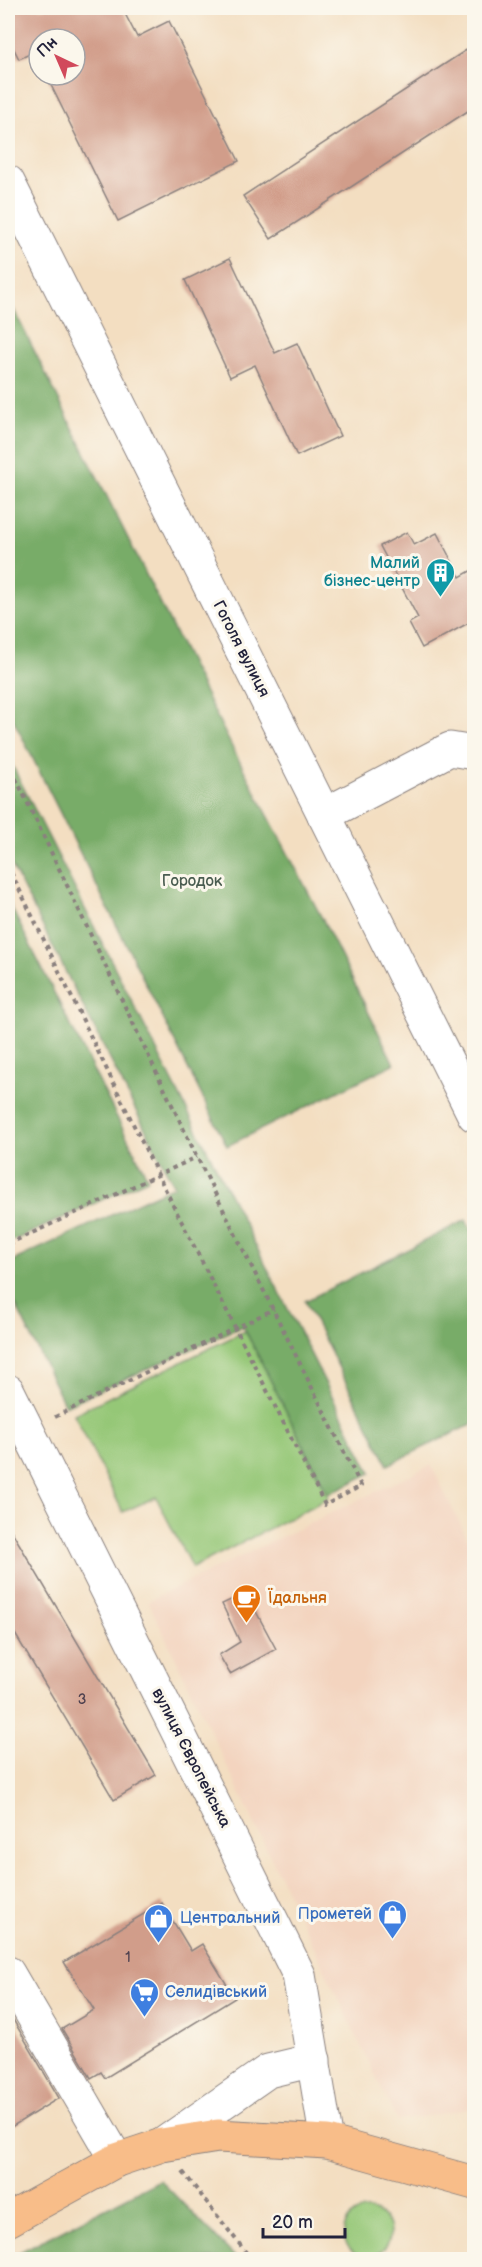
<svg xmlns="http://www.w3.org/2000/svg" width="482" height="2267" font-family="'Balsamiq Sans',sans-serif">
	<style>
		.built { fill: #f3d4bf }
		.green { fill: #95c777; stroke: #5c7459; stroke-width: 1.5 }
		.forest { fill: #78ac68; stroke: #4d6752; stroke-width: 1.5 }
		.building { fill: #d19d8a }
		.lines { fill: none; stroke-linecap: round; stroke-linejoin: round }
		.minor-casing { stroke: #8a807e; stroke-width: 35 }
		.major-casing { stroke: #8a807e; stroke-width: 35 }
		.path { stroke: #8a807e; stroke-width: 4; stroke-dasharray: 4.5 4.5; stroke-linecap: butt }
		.minor { stroke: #fff; stroke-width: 33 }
		.major { stroke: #f8bd89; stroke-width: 33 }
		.labels { text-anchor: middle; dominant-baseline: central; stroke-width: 6; stroke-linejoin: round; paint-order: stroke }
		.number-label { font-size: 14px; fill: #4e414f }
		.culture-label { font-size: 16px; fill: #0d838f; stroke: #fbf7ec; text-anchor: end }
		.street-label { font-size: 16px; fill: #22223b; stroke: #fbf7ec }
		.park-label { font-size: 16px; fill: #4a5c50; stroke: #fbf7ec }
		.food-label { font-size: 16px; fill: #c56008; stroke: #fbf7ec; text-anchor: start }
		.shop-label { font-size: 16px; fill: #366cbe; stroke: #fbf7ec; text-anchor: start }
	</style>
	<rect width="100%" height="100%" fill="#fbf7ec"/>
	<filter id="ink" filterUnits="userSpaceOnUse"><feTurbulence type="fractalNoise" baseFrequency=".0167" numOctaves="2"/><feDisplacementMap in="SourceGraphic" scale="12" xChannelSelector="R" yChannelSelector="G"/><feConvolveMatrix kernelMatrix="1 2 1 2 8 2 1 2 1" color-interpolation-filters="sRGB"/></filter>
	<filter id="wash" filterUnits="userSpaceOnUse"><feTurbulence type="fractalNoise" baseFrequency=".008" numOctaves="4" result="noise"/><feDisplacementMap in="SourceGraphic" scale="24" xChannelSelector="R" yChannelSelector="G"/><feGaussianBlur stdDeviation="1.35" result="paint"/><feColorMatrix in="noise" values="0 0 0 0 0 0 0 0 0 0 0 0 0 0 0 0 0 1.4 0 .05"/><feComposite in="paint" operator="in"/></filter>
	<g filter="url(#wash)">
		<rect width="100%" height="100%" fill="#f3dec1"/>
		<polygon class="built" points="431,1465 474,1552 474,2108 397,2121 148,1601"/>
		<g class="green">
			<polygon points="247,1330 329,1498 192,1568 156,1497 123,1512 74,1414"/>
			<circle cx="367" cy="2233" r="23"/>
		</g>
		<g class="forest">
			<polygon points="8,298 234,751 324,922 394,1064 227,1146 8,709"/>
			<polygon points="8,757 371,1473 328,1494 243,1326 65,1406 8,1289 8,1263 174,1186 8,858"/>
			<polygon points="8,901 148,1179 8,1243"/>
			<polygon points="466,1220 474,1236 474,1423 388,1465 305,1301"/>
			<polygon points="160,2180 237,2259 8,2259 8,2258"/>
		</g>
		<g id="blocks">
			<g class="building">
				<polygon points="8,8 122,8 137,37 169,21 239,161 118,221 46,75 75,75 75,39 39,39 39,62 34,52 19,59 8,37"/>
				<polygon points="474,45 474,107 271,239 243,196"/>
				<polygon points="230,258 275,353 297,343 340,436 297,456 255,365 230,377 185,280"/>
				<polygon points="407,532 414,545 437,533 460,577 474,569 474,620 422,648 409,623 418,618 380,546"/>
				<polygon points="8,1525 156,1775 114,1800 8,1622"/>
				<polygon points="246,1593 276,1649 230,1674 219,1655 240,1642 222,1604"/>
				<polygon points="162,1903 191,1951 202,1944 235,1998 105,2078 101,2072 91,2078 62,2029 94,2010 64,1962"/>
				<polygon points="8,2011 59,2098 8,2129"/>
			</g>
		</g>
	</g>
	<g filter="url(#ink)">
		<use href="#blocks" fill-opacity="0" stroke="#8a807e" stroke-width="1.5"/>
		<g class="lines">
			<defs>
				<g id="minor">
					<polyline points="8,182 474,1115"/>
					<polyline points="324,815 450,749 474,753"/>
					<polyline points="8,1391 299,1975 327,2142"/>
					<polyline points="8,1973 117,2160"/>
					<polyline points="162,2145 268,2071 314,2060"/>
				</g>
				<polyline id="major" points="8,2220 117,2160 162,2145 218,2136 327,2142 474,2183"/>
			</defs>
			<use href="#minor" class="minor-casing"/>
			<use href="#major" class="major-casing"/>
			<g class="path">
				<polyline points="8,762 197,1157 361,1486 325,1505 158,1175 8,866"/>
				<polyline points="8,1244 197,1157"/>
				<polyline points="55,1417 274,1309"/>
				<polyline points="183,2172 252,2260"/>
			</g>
			<use href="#minor" class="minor"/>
			<use href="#major" class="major"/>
		</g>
	</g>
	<defs>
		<symbol id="building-pin" viewBox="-11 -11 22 30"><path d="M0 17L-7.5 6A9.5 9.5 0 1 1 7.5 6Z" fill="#0f9aa8" stroke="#fbf7ec"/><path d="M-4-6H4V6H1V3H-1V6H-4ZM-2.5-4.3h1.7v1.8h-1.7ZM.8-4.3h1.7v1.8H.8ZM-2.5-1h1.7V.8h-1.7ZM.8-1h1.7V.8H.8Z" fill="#fff"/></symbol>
		<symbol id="cafe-pin" viewBox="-11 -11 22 30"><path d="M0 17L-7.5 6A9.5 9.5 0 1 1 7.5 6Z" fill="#e8710a" stroke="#fbf7ec"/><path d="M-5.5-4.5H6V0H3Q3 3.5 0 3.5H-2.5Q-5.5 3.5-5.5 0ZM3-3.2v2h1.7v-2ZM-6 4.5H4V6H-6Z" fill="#fff"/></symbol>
		<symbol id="shop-pin" viewBox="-11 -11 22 30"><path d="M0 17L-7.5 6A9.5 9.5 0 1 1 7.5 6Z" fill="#3f7fe0" stroke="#fbf7ec"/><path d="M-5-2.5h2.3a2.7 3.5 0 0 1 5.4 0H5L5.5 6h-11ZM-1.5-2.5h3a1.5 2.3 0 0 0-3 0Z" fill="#fff"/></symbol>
		<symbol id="supermarket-pin" viewBox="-11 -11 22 30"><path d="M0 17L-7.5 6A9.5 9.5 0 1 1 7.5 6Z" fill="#3f7fe0" stroke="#fbf7ec"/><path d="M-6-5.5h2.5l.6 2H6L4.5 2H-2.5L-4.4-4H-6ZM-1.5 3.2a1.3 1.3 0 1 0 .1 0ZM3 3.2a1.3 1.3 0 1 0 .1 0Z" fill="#fff"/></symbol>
	</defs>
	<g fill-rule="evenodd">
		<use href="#building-pin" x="424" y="556" width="33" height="45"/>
		<use href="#cafe-pin" x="230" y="1582" width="33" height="45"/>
		<use href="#shop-pin" x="376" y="1898" width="33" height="45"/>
		<use href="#shop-pin" x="142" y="1902" width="33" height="45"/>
		<use href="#supermarket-pin" x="128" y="1976" width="33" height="45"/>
	</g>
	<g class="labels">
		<g class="number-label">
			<text x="82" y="1699">3</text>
			<text x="128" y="1957">1</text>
		</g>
		<g class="culture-label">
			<text x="420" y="563">Малий<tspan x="420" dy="18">бізнес-центр</tspan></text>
		</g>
		<g class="street-label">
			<text transform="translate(241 649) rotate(63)">Гоголя вулиця</text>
			<text transform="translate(191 1758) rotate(63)">вулиця Європейська</text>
		</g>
		<g class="park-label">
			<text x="192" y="881">Городок</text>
		</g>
		<g class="food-label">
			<text x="268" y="1598">Їдальня</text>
		</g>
		<g class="shop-label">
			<text x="372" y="1914" text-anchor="end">Прометей</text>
			<text x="180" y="1918">Центральний</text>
			<text x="165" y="1992">Селидівський</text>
		</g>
	</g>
	<rect width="482" height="2267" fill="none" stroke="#fbf7ec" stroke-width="30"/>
	<g transform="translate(57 57) rotate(316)"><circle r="28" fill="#fbf7ec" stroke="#a4a2a5" stroke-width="1.5"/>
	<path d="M0-4.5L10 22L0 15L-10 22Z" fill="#d1495b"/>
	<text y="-9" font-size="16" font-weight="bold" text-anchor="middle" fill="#22223b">Пн</text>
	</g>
	<path d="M263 2228v9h82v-9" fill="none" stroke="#22223b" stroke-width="3"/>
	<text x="272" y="2228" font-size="18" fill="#22223b" stroke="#fbf7ec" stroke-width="4.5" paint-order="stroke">20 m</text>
</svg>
